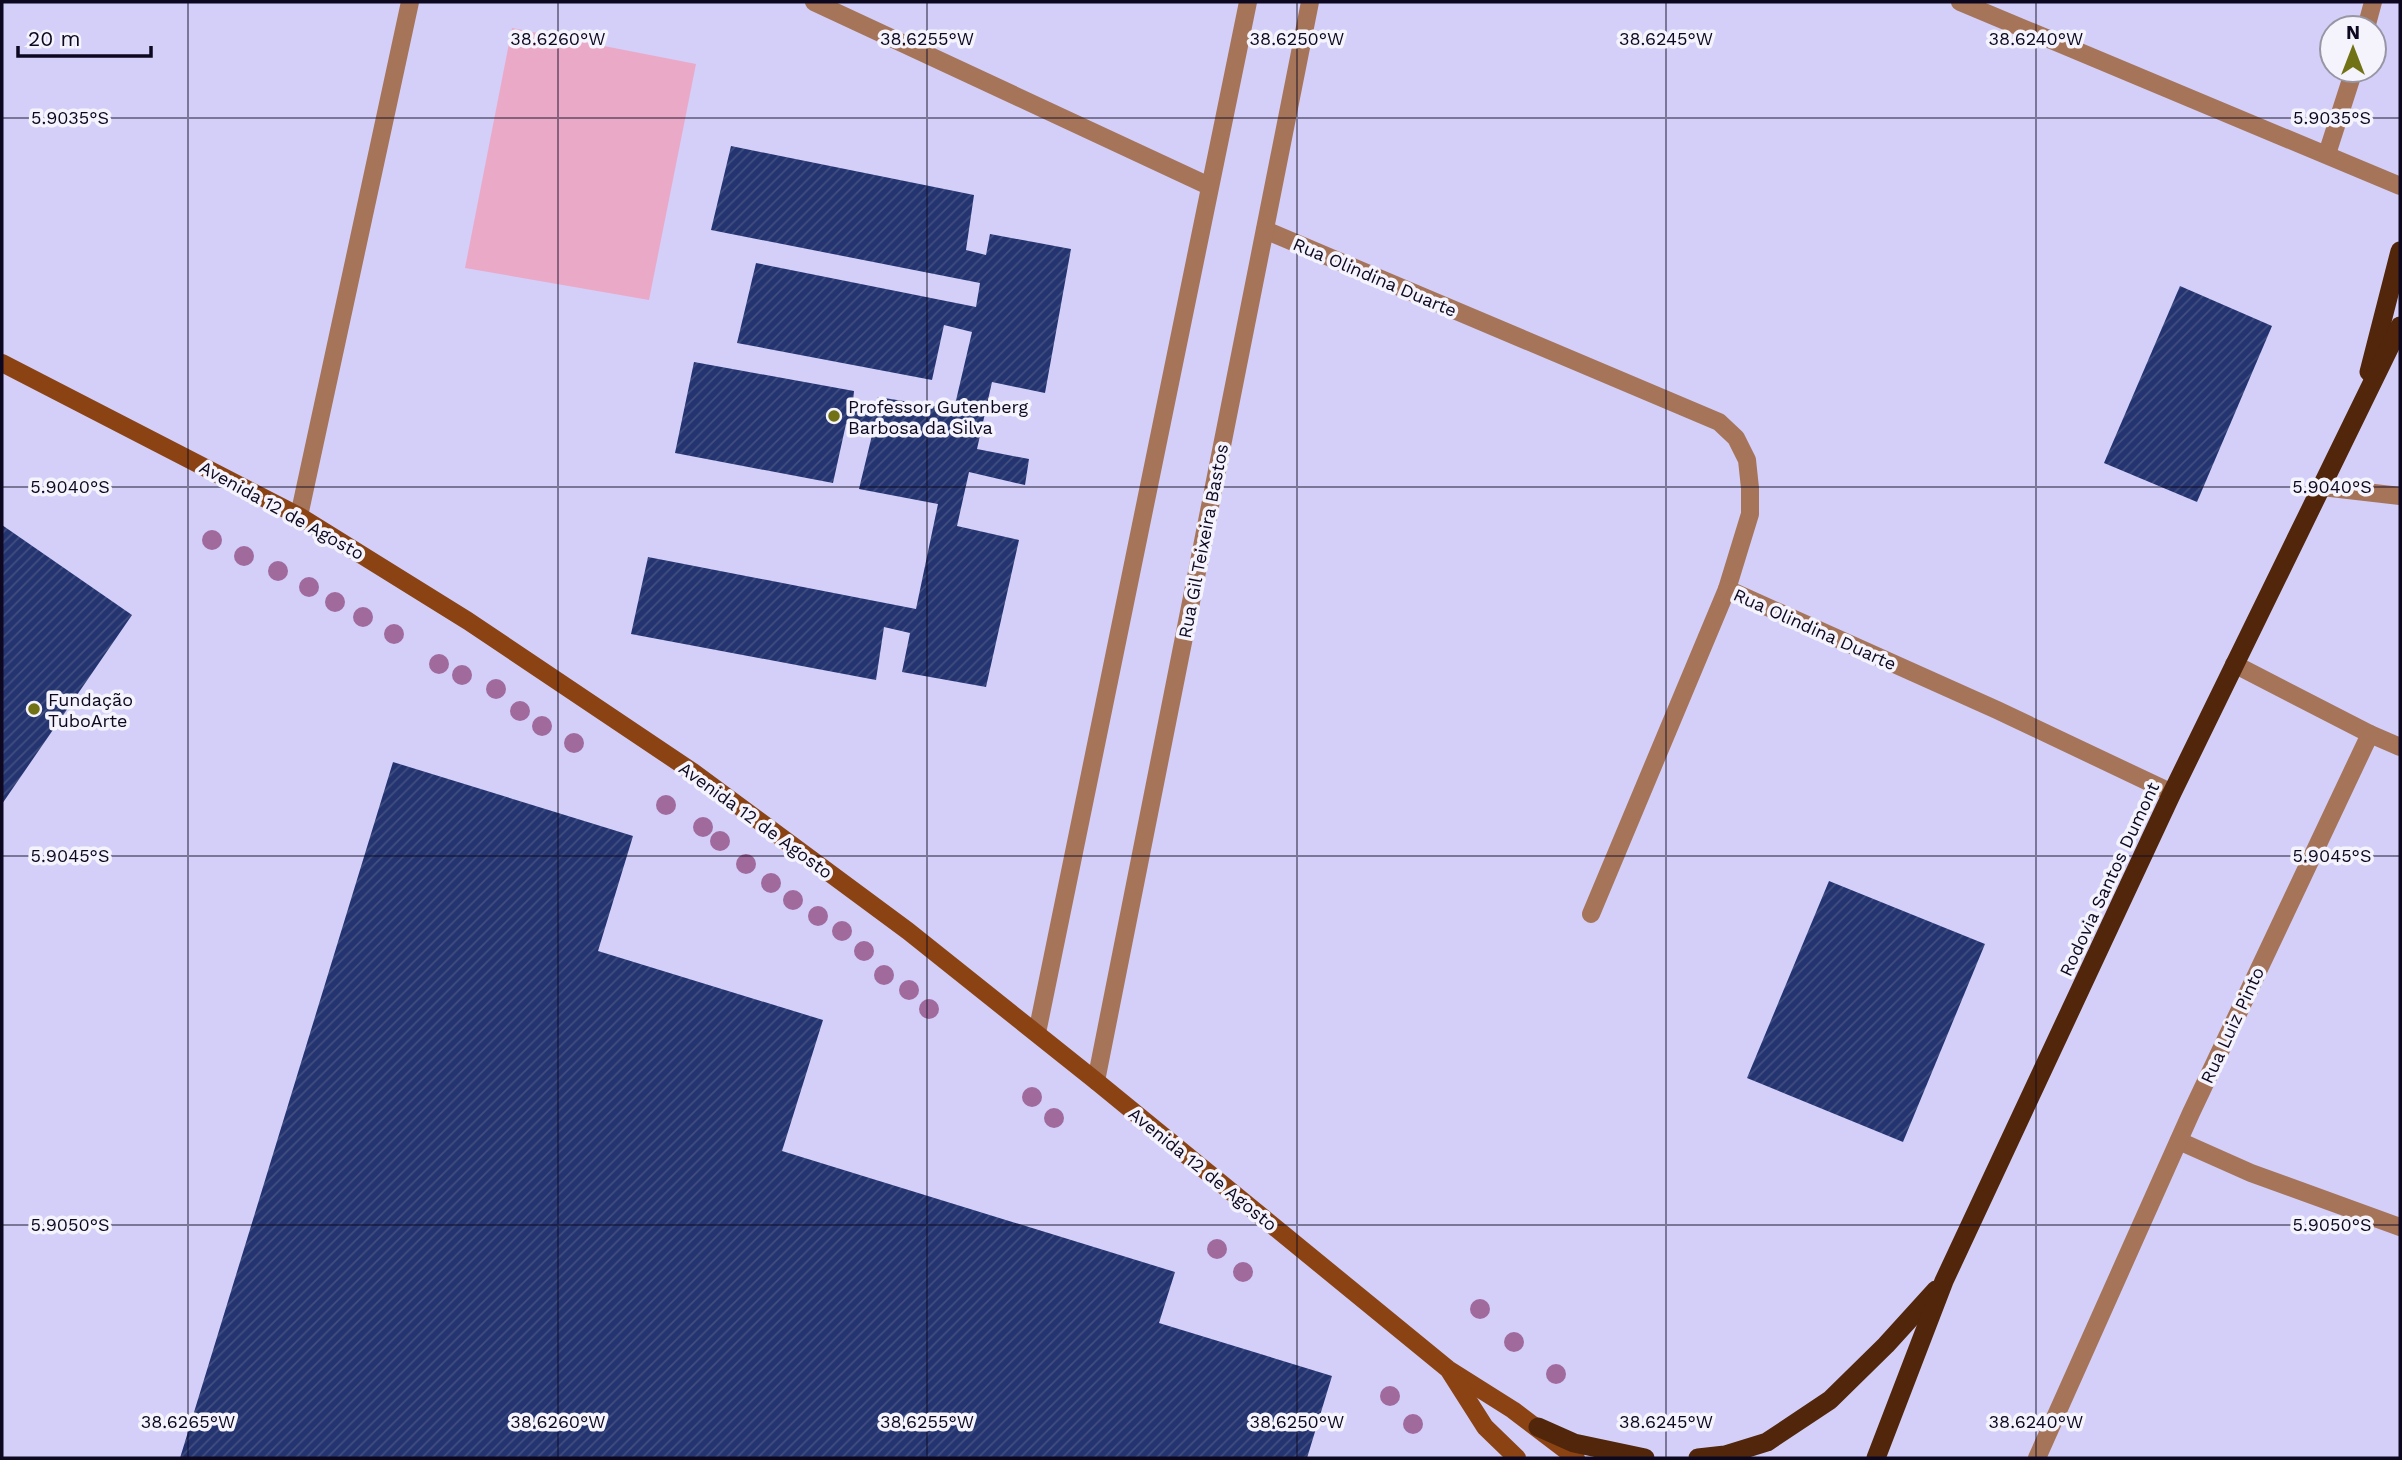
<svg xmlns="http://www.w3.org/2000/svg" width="2402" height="1460" font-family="'Work Sans',sans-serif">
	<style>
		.pitch { fill: #eba9c8 }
		.building { fill: url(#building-hatch) }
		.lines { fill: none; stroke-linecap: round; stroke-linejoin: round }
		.service { stroke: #a67459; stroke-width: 18 }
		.minor { stroke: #a67459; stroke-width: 18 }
		.tertiary { stroke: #a67459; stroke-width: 18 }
		.secondary { stroke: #8b4314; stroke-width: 18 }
		.trunk { stroke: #52260a; stroke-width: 19 }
		.tree { fill: #a06b9c }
		.ticks { fill: none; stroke: #0d0820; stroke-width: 2; stroke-opacity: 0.45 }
		.poi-dot { fill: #717115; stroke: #f5f4fc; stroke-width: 2.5 }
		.labels { text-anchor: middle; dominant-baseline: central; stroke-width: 7; stroke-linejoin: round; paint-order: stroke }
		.street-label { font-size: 18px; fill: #0d0820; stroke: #f5f4fc }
		.poi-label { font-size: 18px; fill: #0d0820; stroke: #f5f4fc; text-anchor: start }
		.ticks-label { font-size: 18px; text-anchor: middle; fill: #0d0820; stroke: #f5f4fc; stroke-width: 7; stroke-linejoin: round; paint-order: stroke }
	</style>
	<defs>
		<pattern id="building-hatch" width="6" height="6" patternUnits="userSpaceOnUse" patternTransform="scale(1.75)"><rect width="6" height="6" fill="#243470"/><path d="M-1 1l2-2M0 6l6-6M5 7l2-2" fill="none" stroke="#414e7f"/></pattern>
	</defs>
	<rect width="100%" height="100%" fill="#d3cff9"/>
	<polygon class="pitch" points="512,28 696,64 649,300 465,268"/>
	<g class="building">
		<polygon points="731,146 974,195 966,250 986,255 990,234 1071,249 1045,393 992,382 977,449 1029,459 1025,485 969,472 957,526 1019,540 986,687 902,672 910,633 884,627 876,680 631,634 648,557 916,609 938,504 859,489 873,431 846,424 833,483 675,453 694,362 854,391 853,402 875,407 878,397 954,409 972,332 944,325 932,380 737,343 756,263 976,307 980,283 711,230"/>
		<polygon points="2180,286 2272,326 2197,502 2104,463"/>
		<polygon points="2,525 132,615 2,804"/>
		<polygon points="393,762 633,836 598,951 823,1020 782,1151 1175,1272 1159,1323 1332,1376 1307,1458 180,1458"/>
		<polygon points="1829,881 1985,944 1903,1142 1747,1078"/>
	</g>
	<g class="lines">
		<polyline class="service" points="2322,487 2400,496"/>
		<g class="minor">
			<polyline points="814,2 1209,186"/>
			<polyline points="1960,2 2400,186"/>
			<polyline points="2366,28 2373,2"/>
			<polyline points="2327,154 2354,70"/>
			<polyline points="1265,230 1719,422 1736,438 1747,460 1750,488 1750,514 1727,589 1591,914"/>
			<polyline points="299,516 410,2"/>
			<polyline points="1727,589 1997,710 2172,793"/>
			<polyline points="2370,734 2400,747"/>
			<polyline points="2179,1141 2251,1173 2400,1227"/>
		</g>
		<g class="tertiary">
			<polyline points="1037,1033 1248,2"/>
			<polyline points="1096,1081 1310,2"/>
			<polyline points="2037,1458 2191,1113 2370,734 2234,664"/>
		</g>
		<g class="secondary">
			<polyline points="2,363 299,516 468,621 693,772 908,931 1096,1081 1448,1369 1513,1410 1576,1458"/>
			<polyline points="1450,1372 1485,1427 1517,1458"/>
		</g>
		<g class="trunk">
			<polyline points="2369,372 2400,251"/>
			<polyline points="1538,1427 1574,1443 1645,1458"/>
			<polyline points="1698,1458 1725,1455 1767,1442 1830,1400 1886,1345 1936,1290"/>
			<polyline points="1876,1458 1944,1281 2172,793 2400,326"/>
		</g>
	</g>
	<g class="tree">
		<circle cx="212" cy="540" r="10"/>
		<circle cx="244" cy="556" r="10"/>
		<circle cx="278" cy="571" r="10"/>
		<circle cx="309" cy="587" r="10"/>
		<circle cx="335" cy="602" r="10"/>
		<circle cx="363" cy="617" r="10"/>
		<circle cx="394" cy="634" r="10"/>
		<circle cx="439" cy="664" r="10"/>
		<circle cx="462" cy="675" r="10"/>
		<circle cx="496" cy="689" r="10"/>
		<circle cx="520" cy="711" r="10"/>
		<circle cx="542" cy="726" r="10"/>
		<circle cx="574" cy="743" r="10"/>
		<circle cx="666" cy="805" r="10"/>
		<circle cx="703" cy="827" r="10"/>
		<circle cx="720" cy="841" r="10"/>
		<circle cx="746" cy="864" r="10"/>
		<circle cx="771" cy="883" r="10"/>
		<circle cx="793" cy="900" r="10"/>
		<circle cx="818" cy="916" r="10"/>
		<circle cx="842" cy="931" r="10"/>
		<circle cx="864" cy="951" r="10"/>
		<circle cx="884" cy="975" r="10"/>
		<circle cx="909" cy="990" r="10"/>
		<circle cx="929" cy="1009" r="10"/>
		<circle cx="1032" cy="1097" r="10"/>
		<circle cx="1054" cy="1118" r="10"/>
		<circle cx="1217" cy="1249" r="10"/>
		<circle cx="1243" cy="1272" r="10"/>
		<circle cx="1480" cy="1309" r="10"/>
		<circle cx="1514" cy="1342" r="10"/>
		<circle cx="1556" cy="1374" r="10"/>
		<circle cx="1390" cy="1396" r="10"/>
		<circle cx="1413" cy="1424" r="10"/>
	</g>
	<path class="ticks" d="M188,2V1458M558,2V1458M927,2V1458M1297,2V1458M1666,2V1458M2036,2V1458M2,118H2400M2,487H2400M2,856H2400M2,1225H2400"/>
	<g class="poi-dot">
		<circle cx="834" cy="416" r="7"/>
		<circle cx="34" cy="709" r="7"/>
	</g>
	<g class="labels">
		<g class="street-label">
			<text transform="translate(1375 277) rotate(23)">Rua Olindina Duarte</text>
			<text transform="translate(282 510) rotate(29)">Avenida 12 de Agosto</text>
			<text transform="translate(1203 541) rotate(-79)">Rua Gil Teixeira Bastos</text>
			<text transform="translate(1815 629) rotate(24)">Rua Olindina Duarte</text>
			<text transform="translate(756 820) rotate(36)">Avenida 12 de Agosto</text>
			<text transform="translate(2109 879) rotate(-65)">Rodovia Santos Dumont</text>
			<text transform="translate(2232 1025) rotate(-65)">Rua Luiz Pinto</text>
			<text transform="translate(1203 1169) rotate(39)">Avenida 12 de Agosto</text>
		</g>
		<g class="poi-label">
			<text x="848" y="406">Professor Gutenberg<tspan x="848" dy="21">Barbosa da Silva</tspan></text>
			<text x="48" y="699">Fundação<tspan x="48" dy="21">TuboArte</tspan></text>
		</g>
	</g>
	<g class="ticks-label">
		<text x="558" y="45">38.6260°W</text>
		<text x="927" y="45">38.6255°W</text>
		<text x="1297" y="45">38.6250°W</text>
		<text x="1666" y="45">38.6245°W</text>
		<text x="2036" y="45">38.6240°W</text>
		<text x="70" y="124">5.9035°S</text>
		<text x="2332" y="124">5.9035°S</text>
		<text x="70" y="493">5.9040°S</text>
		<text x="2332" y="493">5.9040°S</text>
		<text x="70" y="862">5.9045°S</text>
		<text x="2332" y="862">5.9045°S</text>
		<text x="70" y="1231">5.9050°S</text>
		<text x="2332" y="1231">5.9050°S</text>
		<text x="188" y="1428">38.6265°W</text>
		<text x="558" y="1428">38.6260°W</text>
		<text x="927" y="1428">38.6255°W</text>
		<text x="1297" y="1428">38.6250°W</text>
		<text x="1666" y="1428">38.6245°W</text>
		<text x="2036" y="1428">38.6240°W</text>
	</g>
	<rect width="2402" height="1460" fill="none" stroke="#0d0820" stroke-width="7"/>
	<g transform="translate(2353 49)"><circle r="33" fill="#f5f4fc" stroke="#9896a4" stroke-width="2"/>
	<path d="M0-5L12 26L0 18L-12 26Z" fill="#717115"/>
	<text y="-10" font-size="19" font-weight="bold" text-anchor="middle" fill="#0d0820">N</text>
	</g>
	<path d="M18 46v10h133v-10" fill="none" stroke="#0d0820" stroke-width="3.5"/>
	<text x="28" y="46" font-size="21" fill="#0d0820" stroke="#f5f4fc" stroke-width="5" paint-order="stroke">20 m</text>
</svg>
